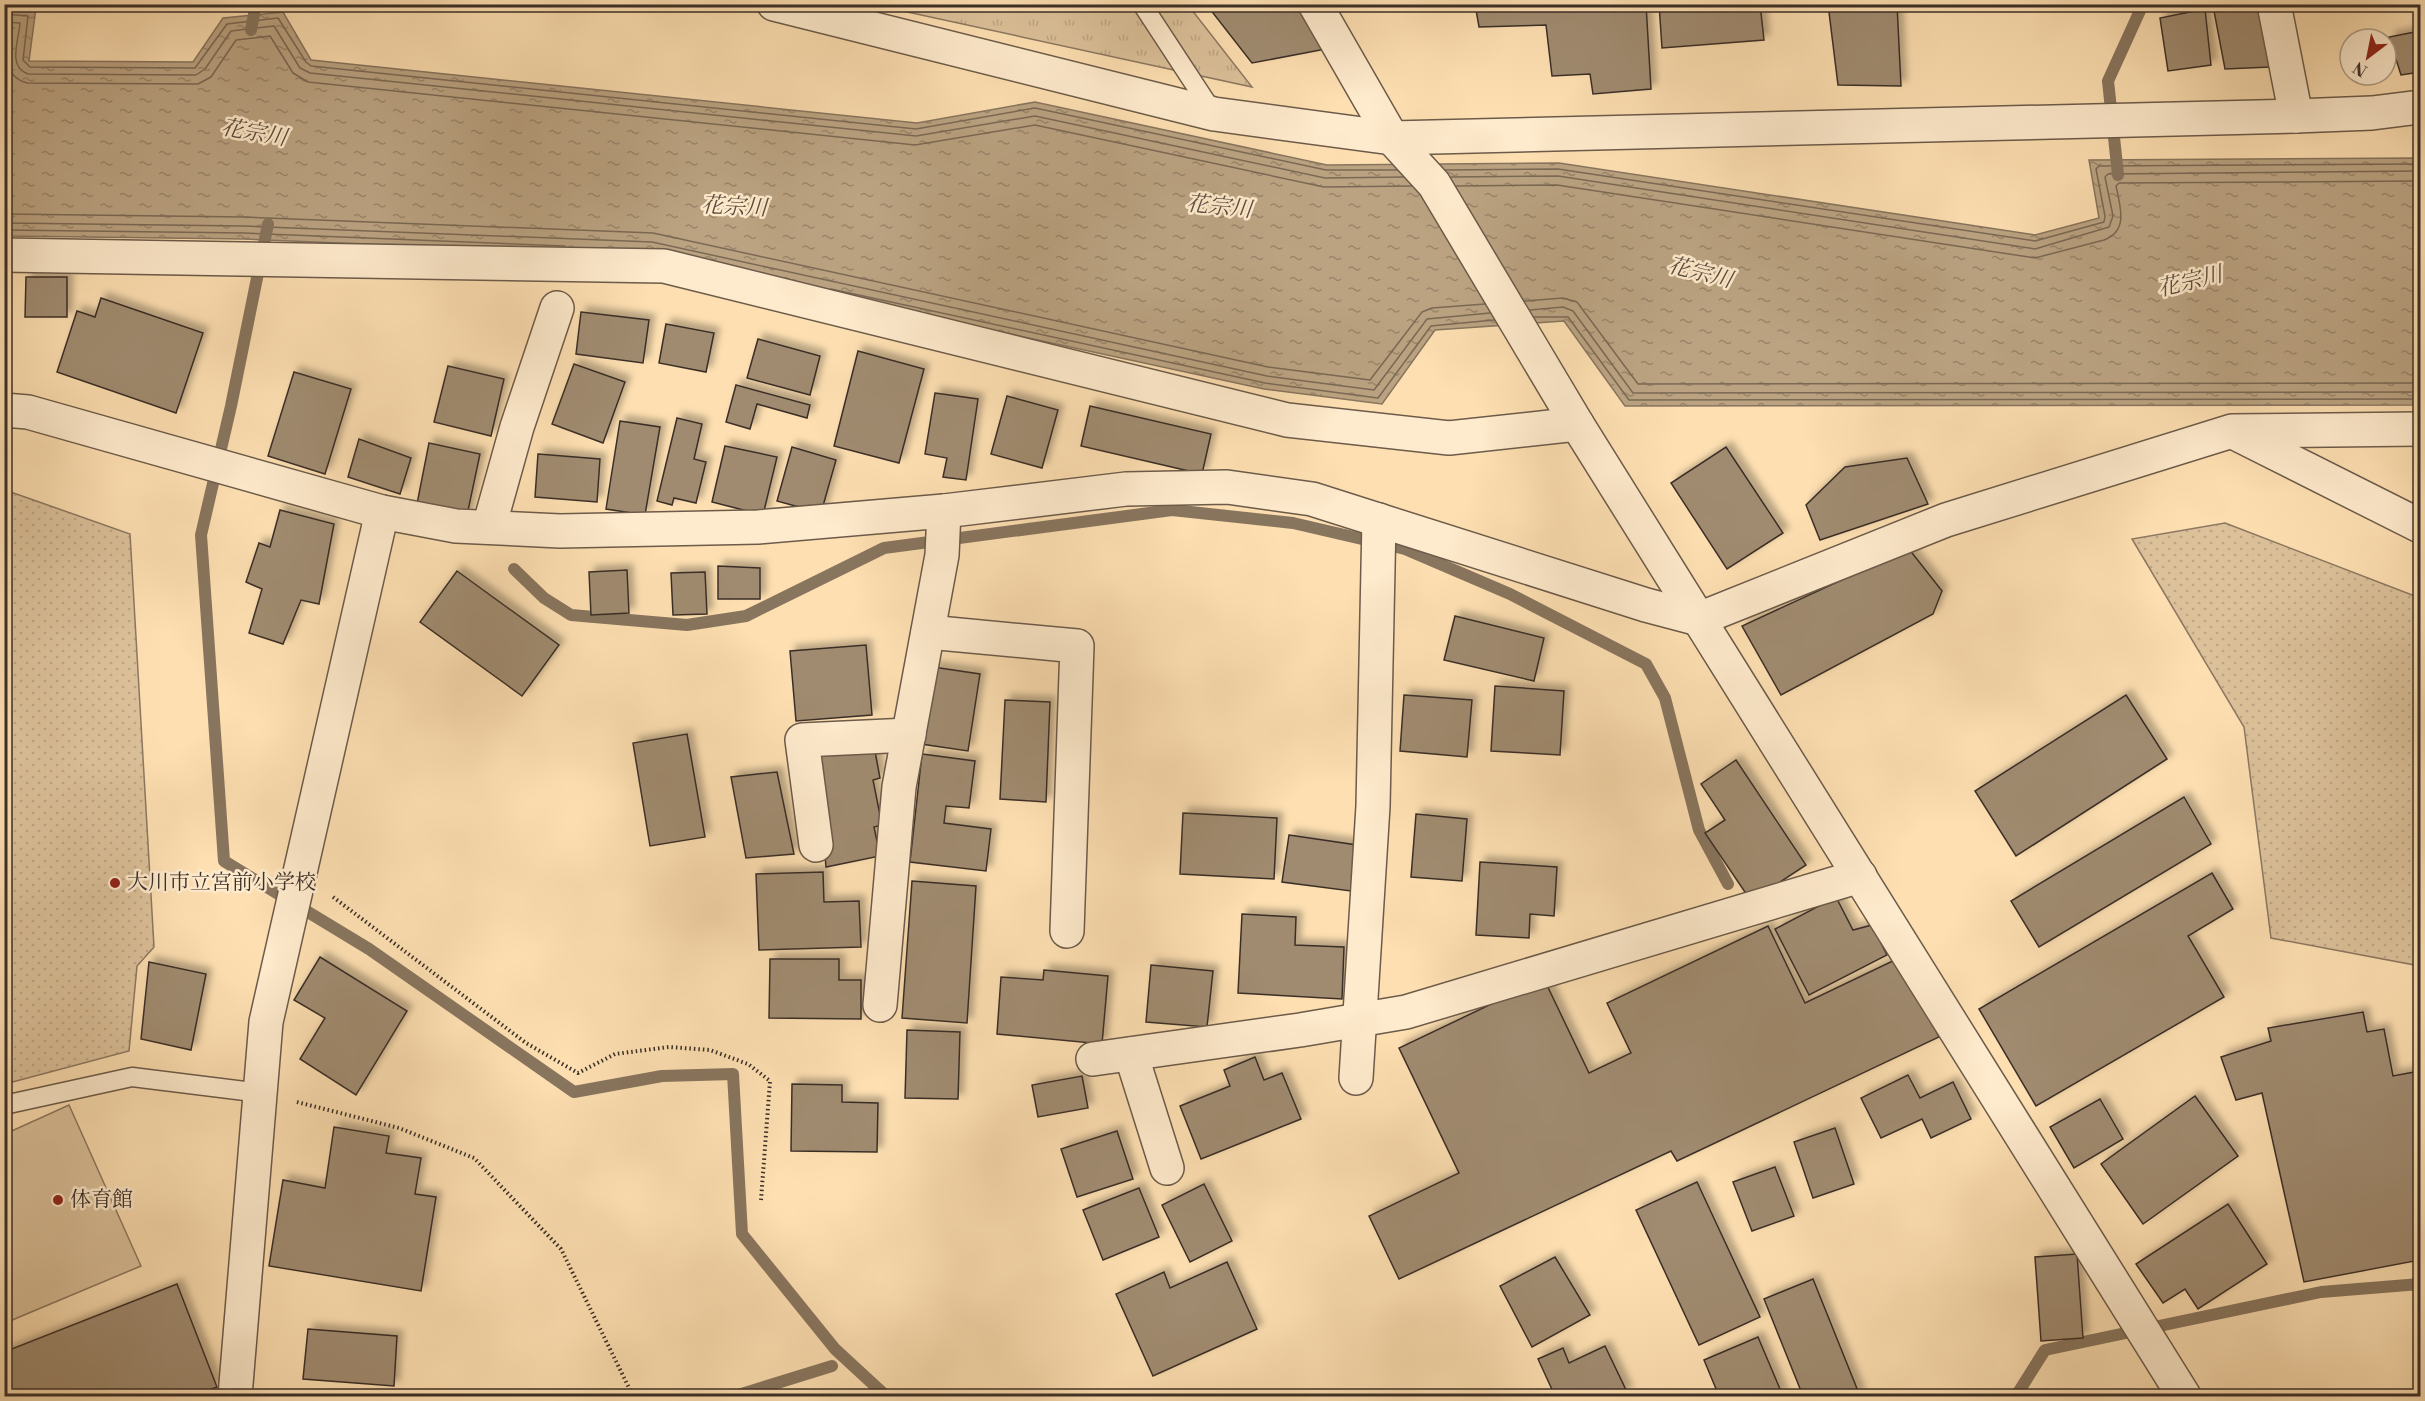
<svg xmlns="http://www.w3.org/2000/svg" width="2425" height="1401" font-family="'Libre Bodoni','Noto Serif JP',serif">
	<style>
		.grass { fill: url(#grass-dots); stroke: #8c7861; stroke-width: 1.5 }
		.park { fill: url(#park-tufts); stroke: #8c7861; stroke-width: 1.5 }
		.garden { fill: #dcc19a; stroke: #8c7861; stroke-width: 1.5 }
		.water { fill: url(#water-ripples); stroke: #88755e; stroke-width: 1.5 }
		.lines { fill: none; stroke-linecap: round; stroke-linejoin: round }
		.shore { stroke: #7b6955; stroke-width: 1.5 }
		.stream { stroke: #88755e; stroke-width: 12 }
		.building { fill: #a08b6f; stroke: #3b2f28; stroke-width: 1.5; filter: url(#shadow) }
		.lane-casing { stroke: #6c5b4a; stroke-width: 21 }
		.street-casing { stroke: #6c5b4a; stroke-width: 36 }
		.path { stroke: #3b2f28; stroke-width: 4; stroke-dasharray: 1.5 3; stroke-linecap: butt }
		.lane { stroke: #feeacc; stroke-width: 18 }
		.street { stroke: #feeacc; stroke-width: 33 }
		.poi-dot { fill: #8f2418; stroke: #feeacc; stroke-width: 2 }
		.labels { text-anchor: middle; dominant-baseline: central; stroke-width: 5; stroke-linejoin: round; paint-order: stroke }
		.poi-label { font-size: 21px; fill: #3b2f28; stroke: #feeacc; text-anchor: start }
		.water-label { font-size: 22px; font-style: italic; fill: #5b4c3e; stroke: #feeacc }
	</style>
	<defs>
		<pattern id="grass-dots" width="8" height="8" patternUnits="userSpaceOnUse" patternTransform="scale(1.5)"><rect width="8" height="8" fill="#dcc19a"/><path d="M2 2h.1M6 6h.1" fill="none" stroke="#bea685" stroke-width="1.8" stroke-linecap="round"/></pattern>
		<pattern id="park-tufts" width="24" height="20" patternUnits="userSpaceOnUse" patternTransform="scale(1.5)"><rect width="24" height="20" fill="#dcc19a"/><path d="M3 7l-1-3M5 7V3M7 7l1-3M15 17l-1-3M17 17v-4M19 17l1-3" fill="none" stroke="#bea685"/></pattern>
		<pattern id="water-ripples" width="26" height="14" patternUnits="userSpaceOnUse" patternTransform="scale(1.5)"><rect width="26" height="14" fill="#bba382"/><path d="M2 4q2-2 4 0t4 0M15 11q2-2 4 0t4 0" fill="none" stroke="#99856a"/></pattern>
		<filter id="shadow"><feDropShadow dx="5.5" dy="-5.5" stdDeviation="3" flood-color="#0004"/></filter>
	</defs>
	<rect width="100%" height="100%" fill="#fddfb1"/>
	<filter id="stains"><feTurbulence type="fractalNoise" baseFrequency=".00333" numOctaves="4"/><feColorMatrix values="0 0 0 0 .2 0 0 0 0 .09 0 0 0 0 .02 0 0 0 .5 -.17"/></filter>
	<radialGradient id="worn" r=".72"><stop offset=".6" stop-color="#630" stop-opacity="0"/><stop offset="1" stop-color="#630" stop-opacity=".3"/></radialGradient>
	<g class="grass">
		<polygon points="5,490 130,534 154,947 137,966 129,1051 5,1084"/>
		<polygon points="2225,523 2420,598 2420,966 2271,938 2244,727 2132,539"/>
	</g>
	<polygon class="park" points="875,5 1188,5 1252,87"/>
	<polygon class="garden" points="69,1105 141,1266 5,1323 5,1134"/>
	<polygon class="water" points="36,8 29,61 193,62 223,18 283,12 311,60 917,123 1035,102 1327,165 1559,163 2035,235 2099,218 2089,160 2420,158 2420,405 1625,406 1564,321 1435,330 1382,404 1264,389 651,256 244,239 5,236 4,9"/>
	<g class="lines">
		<g class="shore">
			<polyline points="4,14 28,16 23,60 30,67 195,68 227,24 278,18 306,62 311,66 916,129 1035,108 1326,170 1397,170"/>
			<path d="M4,22L20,23C19,40 7,67 28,74L196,75L205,69L231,31L274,26L300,68L310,73L916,136L1035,116L1325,178L1404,177"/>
			<path d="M4,31L10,34C8,54 2,76 27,83L198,84L211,77L236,40L270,36L293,73L308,82L915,145L1035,125L1324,187L1412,186"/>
			<polyline points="1445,170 1558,169 2035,241 2104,222 2105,216 2096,169 2099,166 2420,164"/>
			<polyline points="1451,177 1558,176 2035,249 2109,227 2113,216 2105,177 2108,174 2420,171"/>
			<path d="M1456,186L1557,185L2035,258L2104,240C2129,231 2120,206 2116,186L2119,183L2420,181"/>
			<polyline points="4,214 244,217 653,233 1268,367 1370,380 1422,312 1432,308 1485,304"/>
			<polyline points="4,223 244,226 652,242 1267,376 1374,390 1427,319 1490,313"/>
			<polyline points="4,230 244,233 565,246"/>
			<polyline points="831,289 1265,383 1378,398 1431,326 1494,320"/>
			<polyline points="1525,301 1563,298 1577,302 1638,384 2420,383"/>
			<polyline points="1530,310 1563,307 1573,311 1633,393 2420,392"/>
			<polyline points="1534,317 1568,317 1629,400 2420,399"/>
		</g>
		<g class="stream">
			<polyline points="251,30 256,4"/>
			<polyline points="2118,175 2108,81 2143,4"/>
			<polyline points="268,224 231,406 201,535 224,861 369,949 574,1092 662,1076 733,1074 742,1234 835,1349 886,1396"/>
			<polyline points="514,569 544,598 571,615 687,625 746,616 884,548 1172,510 1293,523 1405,549 1510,594 1646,664 1665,698 1699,830 1728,884"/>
			<polyline points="735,1396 832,1366"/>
			<polyline points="2016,1396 2045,1350 2321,1292 2420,1284"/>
		</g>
	</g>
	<g class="building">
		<polygon points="1206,4 1301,4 1331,48 1252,63"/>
		<polygon points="1475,4 1646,4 1651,89 1593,94 1590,74 1552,76 1546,25 1479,27"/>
		<polygon points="1659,4 1760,4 1764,40 1662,48"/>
		<polygon points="1828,4 1897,4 1901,86 1838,85"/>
		<polygon points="2258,4 2270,67 2225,69 2214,11"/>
		<polygon points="2205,9 2211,65 2168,71 2160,18"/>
		<polygon points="2420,31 2420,72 2401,75 2389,37"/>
		<polygon points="26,277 67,277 67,317 25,317"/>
		<polygon points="101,298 203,333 176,413 57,372 77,311 95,317"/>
		<polygon points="581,312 649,320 643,363 576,354"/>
		<polygon points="666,324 714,333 706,372 659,363"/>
		<polygon points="758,339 820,356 810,395 747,378"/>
		<polygon points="858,351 924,369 899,463 834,446"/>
		<polygon points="574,364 625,382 603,443 552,424"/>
		<polygon points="448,366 504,379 491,436 434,422"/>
		<polygon points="294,372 351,389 325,474 268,456"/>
		<polygon points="736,385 810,405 807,418 757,404 750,429 726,422"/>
		<polygon points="935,393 978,399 966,480 943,477 947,458 925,454"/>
		<polygon points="1007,396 1058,410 1042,468 991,454"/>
		<polygon points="1090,406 1211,434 1202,474 1081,446"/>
		<polygon points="677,418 702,424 694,459 706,462 696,503 674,498 672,505 657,501"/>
		<polygon points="620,421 660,427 645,515 606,509"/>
		<polygon points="359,439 411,458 400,494 348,477"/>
		<polygon points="429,443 480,454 466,520 416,509"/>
		<polygon points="725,446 777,457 763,515 712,502"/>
		<polygon points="792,447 836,460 821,513 777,501"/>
		<polygon points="1726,447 1783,533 1727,569 1671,483"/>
		<polygon points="538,454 600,459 597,502 535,497"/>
		<polygon points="1907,458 1928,504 1820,540 1806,505 1845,467"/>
		<polygon points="280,510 334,524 319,604 301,600 283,644 249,633 262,589 246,582 259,543 270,547"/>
		<polygon points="1909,549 1942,591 1933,614 1781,695 1742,626"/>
		<polygon points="718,566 760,568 760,599 718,599"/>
		<polygon points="627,570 629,613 591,615 589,572"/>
		<polygon points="457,571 559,645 522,696 420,622"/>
		<polygon points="705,572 707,614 673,615 671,573"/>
		<polygon points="1455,616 1544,638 1534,681 1444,660"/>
		<polygon points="866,645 872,715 796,721 790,651"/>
		<polygon points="933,667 980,674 968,751 921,744"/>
		<polygon points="1495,686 1564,691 1560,755 1491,751"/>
		<polygon points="1404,695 1472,700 1467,757 1400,751"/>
		<polygon points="2126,695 2167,759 2016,856 1975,791"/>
		<polygon points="1005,700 1050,702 1046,802 1000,799"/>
		<polygon points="687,734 705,837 650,846 633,743"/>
		<polygon points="874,746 880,778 873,780 882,825 874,827 880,856 826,867 816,754"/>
		<polygon points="922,754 975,761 969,808 946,806 944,823 991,829 986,871 910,862"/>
		<polygon points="1736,760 1806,865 1751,901 1705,833 1725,820 1701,784"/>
		<polygon points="777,772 794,854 746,858 731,777"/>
		<polygon points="2184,797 2211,844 2039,947 2011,901"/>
		<polygon points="1183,813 1277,818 1274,879 1180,874"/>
		<polygon points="1416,814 1467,819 1462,881 1411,877"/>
		<polygon points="1289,835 1357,845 1351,891 1282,882"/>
		<polygon points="1480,862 1557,867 1554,916 1530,914 1529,938 1476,935"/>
		<polygon points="823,872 824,902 859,901 861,947 759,950 756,874"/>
		<polygon points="2212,873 2233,909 2188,936 2224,997 2036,1106 1979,1009"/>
		<polygon points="912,881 976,886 967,1023 902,1018"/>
		<polygon points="1836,897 1853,930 1872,925 1887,955 1809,995 1775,929"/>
		<polygon points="1242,914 1296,917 1295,945 1344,947 1342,999 1238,993"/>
		<polygon points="1768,926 1805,1003 1901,957 1939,1037 1677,1161 1671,1151 1399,1279 1369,1216 1459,1173 1399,1048 1544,979 1589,1073 1631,1053 1607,1003"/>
		<polygon points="320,957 407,1011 356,1095 300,1059 325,1018 294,1000"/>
		<polygon points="770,959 839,959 839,980 861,980 861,1019 769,1018"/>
		<polygon points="149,962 206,974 191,1050 141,1039"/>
		<polygon points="1151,965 1213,971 1207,1027 1146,1022"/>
		<polygon points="1044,970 1108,976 1102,1044 997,1034 1001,977 1043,980"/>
		<polygon points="2363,1012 2367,1032 2384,1029 2393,1076 2420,1071 2420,1260 2304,1282 2262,1093 2236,1100 2221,1057 2271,1041 2268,1028"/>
		<polygon points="907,1030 960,1032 958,1099 905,1098"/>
		<polygon points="1255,1057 1264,1080 1282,1073 1301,1119 1201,1159 1180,1106 1230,1086 1224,1070"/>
		<polygon points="1908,1075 1920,1098 1953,1082 1971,1119 1931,1138 1922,1119 1881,1138 1861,1098"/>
		<polygon points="1082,1076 1088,1108 1038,1117 1032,1085"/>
		<polygon points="792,1084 842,1085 842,1102 878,1103 877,1152 791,1151"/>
		<polygon points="2195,1096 2238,1156 2143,1224 2101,1164"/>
		<polygon points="2100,1099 2123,1139 2074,1168 2050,1127"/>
		<polygon points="334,1127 389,1136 386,1153 421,1158 415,1194 436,1197 421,1291 269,1266 283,1180 325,1188"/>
		<polygon points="1835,1128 1854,1184 1813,1198 1794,1142"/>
		<polygon points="1117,1131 1133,1179 1077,1197 1061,1149"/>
		<polygon points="1775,1167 1794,1216 1752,1231 1733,1182"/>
		<polygon points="1697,1182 1760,1317 1699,1345 1636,1210"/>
		<polygon points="1204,1184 1232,1241 1190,1262 1162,1205"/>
		<polygon points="1139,1188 1159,1237 1103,1260 1083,1210"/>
		<polygon points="2228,1204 2267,1264 2198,1309 2185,1289 2163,1303 2136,1264"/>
		<polygon points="2077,1254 2083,1338 2041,1341 2035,1257"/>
		<polygon points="1555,1257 1590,1315 1532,1347 1500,1286"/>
		<polygon points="1227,1262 1257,1329 1153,1376 1116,1294 1164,1272 1170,1288"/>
		<polygon points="1813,1279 1860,1396 1803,1396 1764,1299"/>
		<polygon points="177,1284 217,1387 193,1396 4,1396 4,1352"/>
		<polygon points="308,1329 397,1336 394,1386 303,1379"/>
		<polygon points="1758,1337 1783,1396 1719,1396 1704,1360"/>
		<polygon points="1605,1346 1627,1392 1618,1396 1555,1396 1538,1359 1563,1348 1569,1363"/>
	</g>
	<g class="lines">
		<defs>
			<g id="lane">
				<polyline points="1142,4 1214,114"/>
				<polyline points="4,1105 132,1077 261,1093"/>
			</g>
			<g id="street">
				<polyline points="774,4 1214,114 1392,138 2296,116 2372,113 2420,107"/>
				<polyline points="1315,4 1392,138 1434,184 1577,424 2184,1396"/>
				<polyline points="2274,4 2296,116"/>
				<polyline points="4,255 664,266 1287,420 1449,438 1577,424"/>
				<polyline points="4,410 28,412 382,512 456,526 560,531 758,527 944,511 1126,489 1227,487 1312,499 1646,605 1699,619 1946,520 2232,431 2420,429"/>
				<polyline points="2237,434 2420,526"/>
				<polyline points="489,527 517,427 557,308"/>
				<polyline points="928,632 1077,646 1067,931"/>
				<polyline points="816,845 802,740 909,735"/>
				<polyline points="880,1005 899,787 942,555 944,511"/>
				<polyline points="1131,1054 1167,1168"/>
				<polyline points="1093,1059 1300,1030 1406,1012 1860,876"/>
				<polyline points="1356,1078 1373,806 1379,520"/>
				<polyline points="235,1396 266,1022 382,512"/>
			</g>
		</defs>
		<use href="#lane" class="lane-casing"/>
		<use href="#street" class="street-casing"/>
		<g class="path">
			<polyline points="333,897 526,1043 578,1073 615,1054 669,1047 710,1050 748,1064 770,1081 761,1200"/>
			<polyline points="297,1102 399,1128 474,1158 561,1249 633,1396"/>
		</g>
		<use href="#lane" class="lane"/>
		<use href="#street" class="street"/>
	</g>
	<g class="poi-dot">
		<circle cx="115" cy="883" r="6"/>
		<circle cx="58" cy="1200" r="6"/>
	</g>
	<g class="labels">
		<g class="poi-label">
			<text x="127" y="883">大川市立宮前小学校</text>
			<text x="70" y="1200">体育館</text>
		</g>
		<g class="water-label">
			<text transform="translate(254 133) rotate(10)">花宗川</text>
			<text transform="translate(734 207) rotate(3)">花宗川</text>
			<text transform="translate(1219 207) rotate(6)">花宗川</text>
			<text transform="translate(1700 273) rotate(14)">花宗川</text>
			<text transform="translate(2190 282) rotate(-14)">花宗川</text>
		</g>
	</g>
	<rect width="2425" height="1401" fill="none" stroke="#fddfb1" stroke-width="24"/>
	<rect x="6" y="6" width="2413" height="1389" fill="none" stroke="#3b2f28" stroke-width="3"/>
	<rect x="12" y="12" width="2401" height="1377" fill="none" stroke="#3b2f28" stroke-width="1.5"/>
	<g transform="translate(2368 57) rotate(212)"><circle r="28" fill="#feeacc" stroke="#b09f8a" stroke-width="1.5"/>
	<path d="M0-4.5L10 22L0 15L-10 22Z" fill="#8f2418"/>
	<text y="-9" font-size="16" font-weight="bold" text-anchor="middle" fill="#3b2f28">N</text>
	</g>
	<rect width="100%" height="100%" filter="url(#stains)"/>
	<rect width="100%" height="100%" fill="url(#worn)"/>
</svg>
